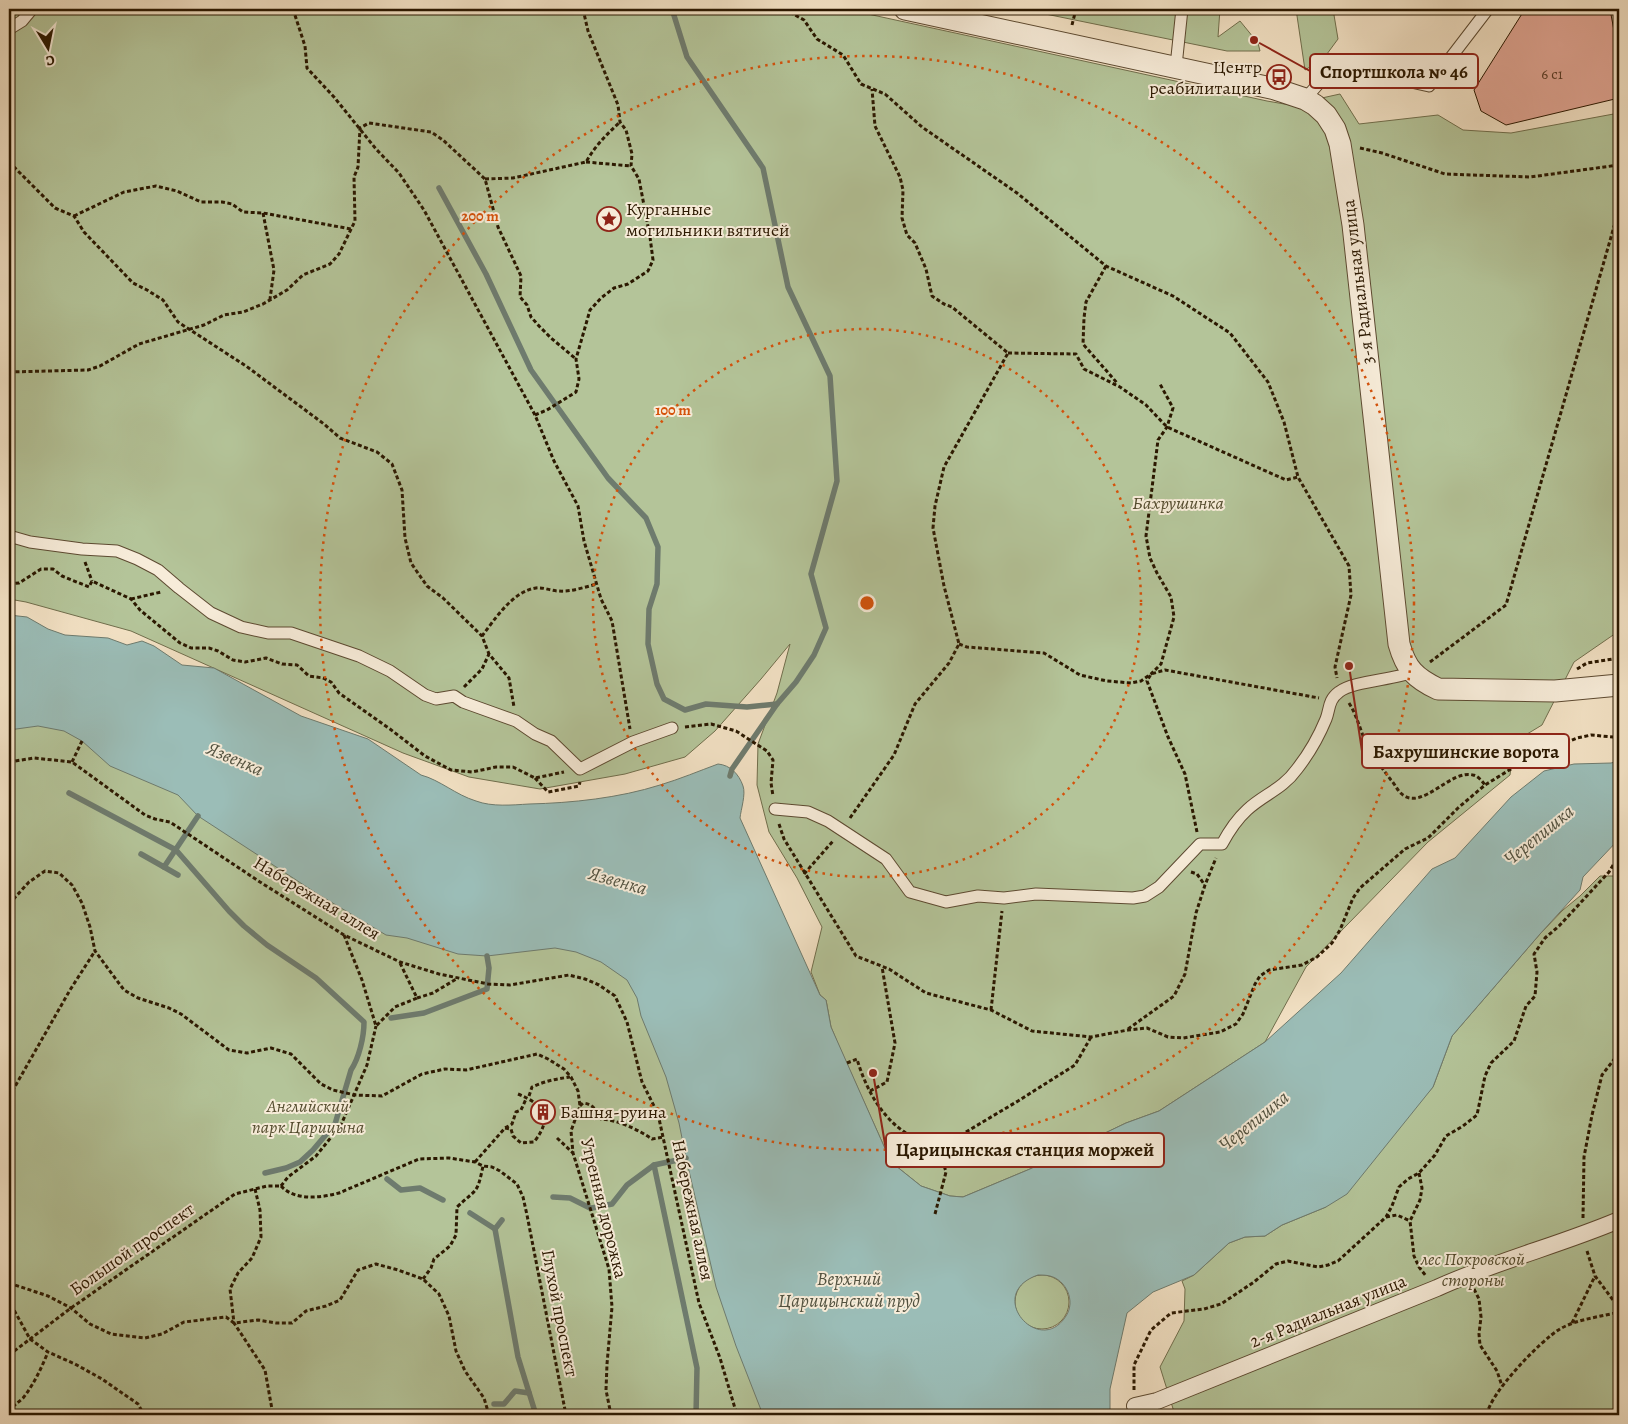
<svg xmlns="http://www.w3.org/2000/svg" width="1628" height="1424" font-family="Alegreya,serif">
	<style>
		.green { fill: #b4c499; stroke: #706e4c }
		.water { fill: #9bbdb7; stroke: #6e7b6e; fill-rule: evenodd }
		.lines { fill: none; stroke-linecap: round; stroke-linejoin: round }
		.stream { stroke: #6e7b6e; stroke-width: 5.5 }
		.building { fill: #e0a593; stroke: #2b1800 }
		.service-casing { stroke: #5d4a31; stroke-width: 13 }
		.pedestrian-casing { stroke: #5d4a31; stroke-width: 18 }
		.minor-casing { stroke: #5d4a31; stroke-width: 23 }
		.path { stroke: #2b1800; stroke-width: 3; stroke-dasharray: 4 2.5; stroke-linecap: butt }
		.service { stroke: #f7ecd9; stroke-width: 11 }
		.pedestrian { stroke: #f7ecd9; stroke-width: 16 }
		.minor { stroke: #f7ecd9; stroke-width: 21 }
		.ring { fill: none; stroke: #d5520b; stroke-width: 2.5; stroke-dasharray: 2.5 5 }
		.labels { text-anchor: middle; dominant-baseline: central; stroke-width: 4; stroke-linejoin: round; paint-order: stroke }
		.number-label { font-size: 15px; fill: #583b25 }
		.poi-label { font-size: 18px; fill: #2b1800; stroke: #f7ecd9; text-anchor: start }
		.street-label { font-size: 18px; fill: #2b1800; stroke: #f7ecd9 }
		.park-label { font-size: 18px; font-style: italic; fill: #544c2e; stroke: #f7ecd9 }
		.water-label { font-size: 19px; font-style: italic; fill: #525240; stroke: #f7ecd9 }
		.centre { fill: #d5520b; stroke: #f7ecd9; stroke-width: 2.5 }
		.ring-label { font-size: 15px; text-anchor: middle; font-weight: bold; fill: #d5520b; stroke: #f7ecd9; stroke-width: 4; stroke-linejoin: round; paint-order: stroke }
		.leader { fill: none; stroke: #8f2418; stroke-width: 2 }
		.callout-dot { fill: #8f2418; stroke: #f7ecd9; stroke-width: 2 }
		.callout { fill: #f7ecd9; stroke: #8f2418; stroke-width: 2 }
		.callout-label { font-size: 19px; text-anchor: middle; font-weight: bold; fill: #2b1800 }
	</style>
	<rect width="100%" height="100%" fill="#f2e1c4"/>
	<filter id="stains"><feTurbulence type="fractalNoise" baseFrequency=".004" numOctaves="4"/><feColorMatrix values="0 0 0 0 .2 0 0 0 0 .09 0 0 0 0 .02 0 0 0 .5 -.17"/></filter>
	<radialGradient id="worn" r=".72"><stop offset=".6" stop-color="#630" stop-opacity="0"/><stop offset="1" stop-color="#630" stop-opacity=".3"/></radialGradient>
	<g class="green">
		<polygon points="9,9 845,9 1267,101 1290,105 1340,94 1359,124 1438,115 1463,130 1511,133 1619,113 1619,631 1574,662 1542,725 1514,742 1510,775 1428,842 1306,967 1265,1042 1159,1111 1126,1123 1030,1169 963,1197 950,1196 921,1186 891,1162 838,1044 831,1027 826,1000 820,995 811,972 822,927 797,878 769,832 757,785 758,744 777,693 790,644 761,679 715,731 685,757 625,774 540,789 469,777 403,753 131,631 26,602 9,599"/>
		<polygon points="1021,9 1220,9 1218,37 1240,21 1258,43 1260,51 1227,51"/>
		<polygon points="1296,9 1333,9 1338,39 1324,58 1305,70"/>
		<polygon points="9,674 603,874 935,1415 9,1415"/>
		<polygon points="1600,876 1619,876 1619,1415 1175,1415 1160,1367 1184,1321 1185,1289 1182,1281 1194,1275 1229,1243 1245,1237 1265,1236 1282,1225 1326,1207 1433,1087 1452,1036 1540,934 1563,910 1580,896"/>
		<circle cx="1042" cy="1302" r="27"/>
	</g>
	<path class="water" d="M9,615L27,617L48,629L65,635L108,638L127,645L142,641L154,646L182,665L214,668L301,716L368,739L421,775C440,780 456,795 476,801C492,807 512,805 529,804C572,803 619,798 660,785C680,779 699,771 718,764C730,765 739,774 743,786C746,794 741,809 740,818L820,995L826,1000L831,1027L891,1162L921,1186L950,1196L963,1197L1030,1169L1126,1123L1159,1111L1265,1042L1341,973L1432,869L1455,858L1511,797L1544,771L1574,764L1611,763L1619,761V839L1583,877L1580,890L1540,934L1452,1036L1433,1087L1347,1194L1326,1207L1282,1225L1265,1236L1245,1237L1229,1243L1194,1275L1153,1292L1127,1313L1110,1389V1415H763L736,1346L716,1287L686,1158L679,1123L666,1077L641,1016L637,998L627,980L601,962L576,952L555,948L487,956L458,954L407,938L386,935L316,893L198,816L178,795L110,766L82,741L64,731L38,726L9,730ZM1038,1275C1042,1275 1046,1275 1050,1276C1066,1280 1076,1301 1066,1316C1040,1358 983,1294 1038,1275Z"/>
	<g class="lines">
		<g class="stream">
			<polyline points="672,9 687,57 763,168 788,287 830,376 837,481 811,574 826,628 814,655 796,682 777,704 732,769 730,776"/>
			<polyline points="439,188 486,274 531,370 608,478 646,518 658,547 657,584 649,609 648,644 657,684 664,699 685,710 706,704 747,707 777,704"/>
			<path d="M69,793L176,850L229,911L244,926L267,945L316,978L364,1022C364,1037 359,1058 351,1070L335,1124L313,1150L300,1162L286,1168L265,1173"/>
			<polyline points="141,854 164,867 198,816"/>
			<polyline points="164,867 178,875"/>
			<polyline points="391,1018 424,1013 487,989 489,968 487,956"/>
			<polyline points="669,1162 686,1158"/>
			<polyline points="654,1165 697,1368 696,1415"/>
			<polyline points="387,1179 401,1190 420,1188 443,1200"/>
			<polyline points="553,1197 570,1198 590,1208"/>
			<polyline points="592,1208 612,1204 627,1185 654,1165 668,1162"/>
			<polyline points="470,1213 495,1229"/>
			<polyline points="502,1220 495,1229 518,1357 536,1415"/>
			<polyline points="494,1404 504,1404 515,1391 529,1393"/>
		</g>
	</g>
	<polygon class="building" points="1525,9 1610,9 1619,58 1619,98 1506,125 1481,111 1474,90"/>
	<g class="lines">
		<defs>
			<g id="service">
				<polyline points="9,29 22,21 32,9"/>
				<polyline points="1176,66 1182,9"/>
				<polyline points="1305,99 1335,65 1429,86 1488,9"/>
				<polyline points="9,536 30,542 82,549 117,551 137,559 158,570 179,588 211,613 241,627 268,633 291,633 359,656 390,671 425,695 436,699 454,696 463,702 516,721 535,734 551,741 580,769 633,742 672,728"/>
				<path d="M775,809L808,812L828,821L886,859L910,892L946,902L978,896L1004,898L1036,894L1133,898L1145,896L1159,887L1200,844H1222C1229,831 1236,820 1247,810C1264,794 1282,790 1297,769C1308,755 1319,736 1326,719C1330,709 1328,700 1339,692C1353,681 1393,680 1413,672"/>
			</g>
			<path id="pedestrian" d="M1135,1406L1157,1401L1437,1288C1496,1261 1560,1245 1619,1220"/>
			<path id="minor" d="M905,9L1275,89L1305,99L1315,105L1326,115L1335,129L1340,144L1353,225L1399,644C1406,669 1415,678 1438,689L1555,691L1619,685"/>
		</defs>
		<use href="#service" class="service-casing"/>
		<use href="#pedestrian" class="pedestrian-casing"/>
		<use href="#minor" class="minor-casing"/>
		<g class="path">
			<polyline points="293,9 305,46 307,68 334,97 376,149 399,173 424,210 535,415 554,461 578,506 584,541 601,599 612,621 630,729"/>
			<polyline points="784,9 804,20 817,39 843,55 861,84 885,94 922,127 1017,193 1106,266 1173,296 1230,333 1268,382 1284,422 1298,477 1349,566 1351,595 1335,667 1337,678"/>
			<polyline points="1072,25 1076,9"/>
			<polyline points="1360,148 1382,153 1445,174 1530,177 1619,165"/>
			<polyline points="9,162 55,208 74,216 84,232 133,283 147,290 163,300 178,322 246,366 324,424 340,438 377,452 392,464 402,490 405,538 411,563 427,586 443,598 482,636 489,654 509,678 514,707"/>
			<polyline points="586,162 631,166"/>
			<path d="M485,179L513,178L586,162C595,146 607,134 620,122"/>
			<polyline points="263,213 274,270 270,299"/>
			<polyline points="74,216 124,192 156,186 177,191 201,202 222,202 232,204 243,212 263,213 351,229"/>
			<polyline points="1106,266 1086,302 1084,318 1083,344 1118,384"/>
			<polyline points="1008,353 1076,354 1084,369 1120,387 1146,405 1167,427 1286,480 1298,477"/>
			<polyline points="9,372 88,370 100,366 139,344 204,325 224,315 243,312 263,304 287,290 303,275 330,264 339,254 355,221 354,177 358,167 360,128 369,123 431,132 443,140 485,179 498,227 521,276 520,297 527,305 531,317 539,326 551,338 576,359"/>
			<polyline points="535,415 547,410 576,392 579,379 576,359 590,310 601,298 614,288 628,284 648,271 653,260 650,237 639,179 631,166 632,154 626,130 620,122 618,105 588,31 583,9"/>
			<polyline points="85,562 92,581"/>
			<polyline points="9,584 19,583 41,569 53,569 62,576 89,587 92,581 131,599 140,610 180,643 191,648 209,648 218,651 233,660 245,662 266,658 282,664 297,665 309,676 323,678 331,682 339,693 390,729 425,756 451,770 472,772 496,767 513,767 535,778 564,772"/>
			<polyline points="131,599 161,592"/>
			<path d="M482,636C495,619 513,591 536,588C544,587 551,591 559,591C571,592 585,587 597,584"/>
			<polyline points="959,644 967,647 1044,653 1080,675 1107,681 1131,683 1141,681 1151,674 1161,664 1174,617 1171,597 1157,573 1150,558 1146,536 1158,440 1167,427 1173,408 1160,384"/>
			<polyline points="1430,662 1506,605 1619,209"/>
			<polyline points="1577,669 1587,663 1619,658"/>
			<polyline points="464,687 482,669 489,654"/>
			<path d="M1349,703C1356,714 1359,726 1364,738C1371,753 1381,767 1391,780C1395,784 1398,792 1403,795C1423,810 1451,769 1473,775C1478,776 1482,781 1485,785"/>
			<polyline points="685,727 711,724 736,731 767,751 773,760 771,783 773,796"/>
			<polyline points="9,762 34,758 72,762 145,815 155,819 170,822 260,882 344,935 400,962 439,974 488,984 510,985 569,975 585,979 599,985 615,996 627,1022 642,1082 658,1114 699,1303 720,1358 737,1415"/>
			<polyline points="72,762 82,741"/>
			<polyline points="535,778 548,792 579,786 580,782"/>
			<polyline points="850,818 894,755 915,704 949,663 959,644 944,586 933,528 935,506 944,467 1008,353 952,307 944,304 932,296 926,269 915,243 907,235 902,218 903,190 900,177 875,126 872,89"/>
			<polyline points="779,824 784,839 856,956 889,969 926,993 991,1010 1032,1031 1091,1037 1128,1030 1147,1028 1168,1037 1183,1038 1220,1032 1236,1024 1243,1014 1255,984 1260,976 1269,970 1302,965 1317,957 1332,943 1340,930 1353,898 1360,888 1405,849 1428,838 1458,808 1485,785 1524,761 1577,738 1591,735 1613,737 1619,735"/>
			<polyline points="1197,832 1185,774 1168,737 1147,681 1151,674 1165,670 1319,698"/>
			<polyline points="1618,841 1619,842"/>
			<polyline points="1191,872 1197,874 1204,884"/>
			<polyline points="804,874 833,841"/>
			<polyline points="9,904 29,882 45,871 59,873 72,885 82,903 90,927 95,951 124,990 138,998 169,1008 181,1014 229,1050 247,1053 271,1048 291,1054 321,1084 333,1090 355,1095 382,1096 422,1074 445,1069 466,1070 537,1054 548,1059 564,1069 571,1077 578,1091 580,1106 571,1131 573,1153 609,1269 612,1307 607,1364 606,1390 611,1415"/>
			<polyline points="344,935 362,980 376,1026 395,1007 417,998 400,963"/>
			<polyline points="417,998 433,993 458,978"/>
			<polyline points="991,1010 1002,911"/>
			<polyline points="1128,1029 1174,996 1185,974 1196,913 1205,885 1216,858"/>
			<path d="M847,1063L857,1059C865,1086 879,1114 903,1131C913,1139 927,1143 939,1148L1018,1101L1075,1065L1091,1037"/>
			<polyline points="9,1083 13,1090"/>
			<polyline points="870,1091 887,1082 895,1043 882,967"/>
			<path d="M529,1096L532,1087C545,1081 556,1079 570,1077"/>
			<polyline points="9,1097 70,990 95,951"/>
			<path d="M580,1106L583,1103C594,1104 596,1111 601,1119C618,1120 637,1129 652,1139L663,1137"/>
			<path d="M505,1128L511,1129L513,1136L521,1143L534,1142C554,1116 544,1105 518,1094"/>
			<polyline points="557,1138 573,1153"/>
			<polyline points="475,1162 505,1128 512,1124 516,1112 521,1110 526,1099"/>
			<polyline points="1419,1173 1422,1188 1420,1200 1410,1221 1414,1256 1419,1267 1426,1276"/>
			<path d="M281,1186C295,1201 320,1198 339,1193L419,1159L449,1158L475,1162L483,1166L492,1167L500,1171L517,1184L523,1197L527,1215L566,1415"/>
			<polyline points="281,1186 288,1177 316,1156 341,1125 367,1065 376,1026"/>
			<polyline points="255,1189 260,1210 261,1237 252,1258 238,1273 230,1289 234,1323 265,1370 273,1415"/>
			<polyline points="935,1214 946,1172 939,1148"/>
			<polyline points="1386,1217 1397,1215 1410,1221"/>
			<polyline points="1583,1218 1584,1157 1592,1115 1602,1075 1619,1053"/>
			<polyline points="1587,1251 1595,1276 1619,1308"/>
			<path d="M423,1279L431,1268L434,1259L450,1246L456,1235L457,1207C477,1188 477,1195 483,1166"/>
			<polyline points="9,1283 48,1296 71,1308 90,1324 111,1334 145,1338 162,1334 184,1322 226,1317 234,1323 258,1320 276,1323 292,1323 306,1311 326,1306 340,1300 358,1270 376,1264 398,1270 423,1279 439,1294 449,1316 456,1351 465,1371 484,1398 489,1415"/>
			<polyline points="9,1285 14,1310 30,1339 48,1352 75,1364 102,1379 138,1404 144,1415"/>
			<polyline points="1474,1289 1479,1299 1481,1317 1479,1334 1480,1345 1497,1371 1502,1386"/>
			<polyline points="1572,1323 1595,1276"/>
			<polyline points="9,1355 71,1308 235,1194 267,1186 281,1186"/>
			<polyline points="1134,1390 1134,1365 1151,1330 1171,1313 1204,1309 1221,1304 1254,1282 1276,1264 1288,1261 1318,1267 1328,1265 1338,1261 1386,1217 1392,1206 1399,1187 1408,1179 1419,1173 1435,1155 1446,1136 1463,1126 1477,1115 1485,1076 1491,1063 1514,1041 1526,1006 1535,996 1537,972 1534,954 1545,938 1559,926 1609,872 1619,855"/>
			<path d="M9,1412C13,1405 18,1403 23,1398C34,1384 41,1369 48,1352"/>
			<path d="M1487,1415C1489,1394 1541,1340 1560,1329C1577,1319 1600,1317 1619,1312"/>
		</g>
		<use href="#service" class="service"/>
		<use href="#pedestrian" class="pedestrian"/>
		<use href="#minor" class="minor"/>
	</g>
	<g class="ring">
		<circle cx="867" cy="603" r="274"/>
		<circle cx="867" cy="603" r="547"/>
	</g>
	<defs>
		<symbol id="bus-ring" viewBox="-11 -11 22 22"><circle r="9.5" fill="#f7ecd9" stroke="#8f2418" stroke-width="1.5"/><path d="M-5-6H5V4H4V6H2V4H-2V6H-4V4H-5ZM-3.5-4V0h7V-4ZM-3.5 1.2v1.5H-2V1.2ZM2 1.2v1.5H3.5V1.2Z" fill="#8f2418"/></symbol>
		<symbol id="sight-ring" viewBox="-11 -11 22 22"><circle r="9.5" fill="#f7ecd9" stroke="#8f2418" stroke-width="1.5"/><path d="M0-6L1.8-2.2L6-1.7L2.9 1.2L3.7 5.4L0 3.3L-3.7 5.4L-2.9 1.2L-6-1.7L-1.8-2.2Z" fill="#8f2418"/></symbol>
		<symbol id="building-ring" viewBox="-11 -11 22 22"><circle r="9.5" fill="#f7ecd9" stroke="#8f2418" stroke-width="1.5"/><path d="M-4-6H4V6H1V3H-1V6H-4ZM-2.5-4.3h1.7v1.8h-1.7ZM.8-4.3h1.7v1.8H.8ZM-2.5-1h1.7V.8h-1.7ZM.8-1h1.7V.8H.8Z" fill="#8f2418"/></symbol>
	</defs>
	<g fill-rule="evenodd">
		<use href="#bus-ring" x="1265" y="63" width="28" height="28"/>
		<use href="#sight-ring" x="595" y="205" width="28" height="28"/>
		<use href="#building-ring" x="529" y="1098" width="28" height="28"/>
	</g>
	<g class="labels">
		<g class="number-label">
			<text x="1552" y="74">6 с1</text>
		</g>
		<g class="poi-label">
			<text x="1262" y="67" text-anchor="end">Центр<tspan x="1262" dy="21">реабилитации</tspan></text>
			<text x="626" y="209">Курганные<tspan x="626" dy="21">могильники вятичей</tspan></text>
			<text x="560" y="1112">Башня-руина</text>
		</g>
		<g class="street-label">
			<text transform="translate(1358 282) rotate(-97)">3-я Радиальная улица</text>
			<text transform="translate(317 898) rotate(31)">Набережная аллея</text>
			<text transform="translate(604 1208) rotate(76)">Утренняя дорожка</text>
			<text transform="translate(693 1210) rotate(78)">Набережная аллея</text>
			<text transform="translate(132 1249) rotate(-35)">Большой проспект</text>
			<text transform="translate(1328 1311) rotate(-22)">2-я Радиальная улица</text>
			<text transform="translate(560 1313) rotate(79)">Глухой проспект</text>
		</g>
		<g class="park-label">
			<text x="1178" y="503">Бахрушинка</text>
			<text x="308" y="1106">Английский<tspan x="308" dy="21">парк Царицына</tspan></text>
			<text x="1473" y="1259">лес Покровской<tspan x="1473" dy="21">стороны</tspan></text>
		</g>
		<g class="water-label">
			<text transform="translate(235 759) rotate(23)">Язвенка</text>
			<text transform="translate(1539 835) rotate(-39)">Черепишка</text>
			<text transform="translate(618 881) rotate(16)">Язвенка</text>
			<text transform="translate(1254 1121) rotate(-39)">Черепишка</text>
			<text x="849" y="1279">Верхний<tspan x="849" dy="22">Царицынский пруд</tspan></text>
		</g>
	</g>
	<circle cx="867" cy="603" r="8" class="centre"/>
	<g class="ring-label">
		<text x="480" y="221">200 m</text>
		<text x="673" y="415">100 m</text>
	</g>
	<path class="leader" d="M1254 40L1310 71M1349 666L1362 751M873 1073L886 1150"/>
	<g class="callout-dot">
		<circle cx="1254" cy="40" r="5"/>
		<circle cx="1349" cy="666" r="5"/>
		<circle cx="873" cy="1073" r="5"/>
	</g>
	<g class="callout">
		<rect x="1310" y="54" width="168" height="34" rx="5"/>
		<rect x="1362" y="734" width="207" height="34" rx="5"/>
		<rect x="886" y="1133" width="278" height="34" rx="5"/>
	</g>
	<g class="callout-label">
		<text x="1394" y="78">Спортшкола № 46</text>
		<text x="1466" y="758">Бахрушинские ворота</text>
		<text x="1025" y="1156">Царицынская станция моржей</text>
	</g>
	<rect width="1628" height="1424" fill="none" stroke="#f2e1c4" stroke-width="30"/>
	<rect x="10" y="10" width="1608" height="1404" fill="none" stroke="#2b1800" stroke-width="2.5"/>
	<rect x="15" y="15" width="1598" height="1394" fill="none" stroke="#2b1800"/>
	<g transform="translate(48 48) rotate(170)" stroke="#f7ecd9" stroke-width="4" paint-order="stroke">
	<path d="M0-4L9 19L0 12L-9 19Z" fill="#2b1800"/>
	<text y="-8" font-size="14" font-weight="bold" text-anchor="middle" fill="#2b1800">С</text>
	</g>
	<rect width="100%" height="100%" filter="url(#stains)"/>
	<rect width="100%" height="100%" fill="url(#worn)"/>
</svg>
